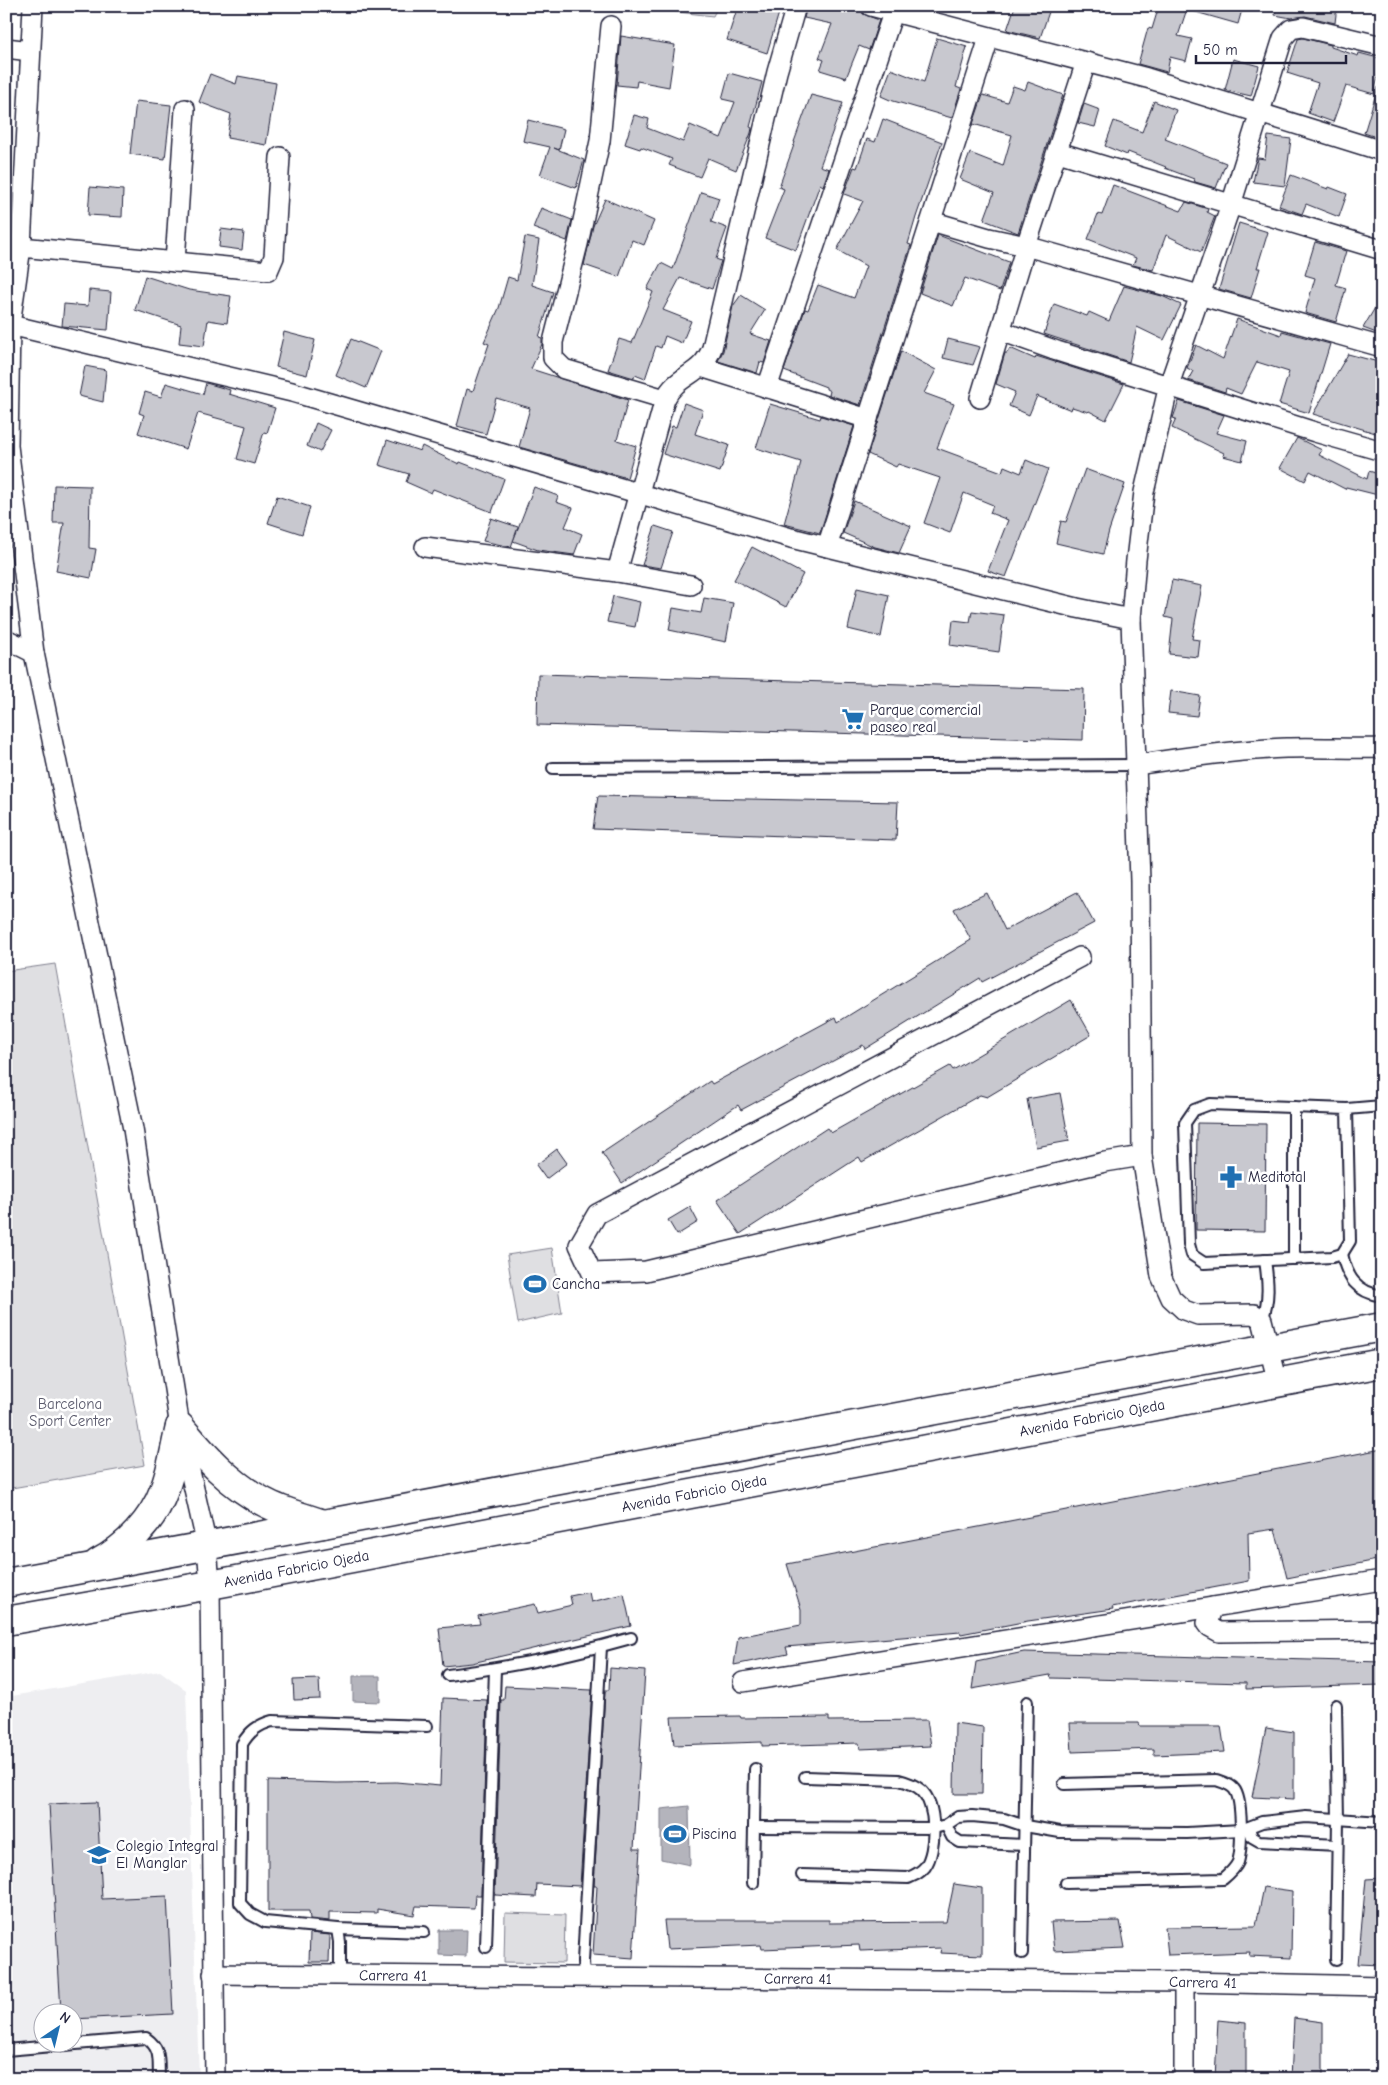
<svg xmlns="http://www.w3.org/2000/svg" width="1388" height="2085" font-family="'Comic Neue',sans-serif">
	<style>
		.built { fill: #eeeef1; fill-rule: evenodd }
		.green { fill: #dfdfe2; stroke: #80808e }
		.water { fill: #b4b4bc; stroke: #7a7a88 }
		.building { fill: #c8c8cf; stroke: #22223b }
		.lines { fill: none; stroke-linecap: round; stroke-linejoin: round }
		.lane-casing { stroke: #22223b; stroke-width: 14 }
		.street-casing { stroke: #22223b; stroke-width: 22 }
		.secondary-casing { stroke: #22223b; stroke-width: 31 }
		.lane { stroke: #fff; stroke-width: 10 }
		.street { stroke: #fff; stroke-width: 19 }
		.secondary { stroke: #fff; stroke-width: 28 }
		.labels { text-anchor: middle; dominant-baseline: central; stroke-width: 5; stroke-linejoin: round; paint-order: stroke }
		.poi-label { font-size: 15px; fill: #22223b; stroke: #fff; text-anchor: start }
		.park-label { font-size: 15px; fill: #5b5b6d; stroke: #fff }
		.street-label { font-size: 15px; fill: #22223b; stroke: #fff }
	</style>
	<rect width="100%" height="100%" fill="#fff"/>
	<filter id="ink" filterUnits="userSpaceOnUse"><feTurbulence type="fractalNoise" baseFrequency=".02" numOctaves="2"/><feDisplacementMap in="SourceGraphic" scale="10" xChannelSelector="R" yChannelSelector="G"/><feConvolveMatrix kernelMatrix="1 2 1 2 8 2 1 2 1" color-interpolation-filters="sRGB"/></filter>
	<g filter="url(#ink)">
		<path class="built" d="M160,1671L186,1690L199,2079H6V1697ZM42,2012H72V2042H42Z"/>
		<g class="green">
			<polygon points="663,6 718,6 713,16 669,11"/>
			<polygon points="55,964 145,1465 6,1489 6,971"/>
			<polygon points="552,1248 562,1313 518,1323 507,1255"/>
			<polygon points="505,1913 565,1915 564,1963 504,1962"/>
		</g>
		<g class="water">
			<polygon points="353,1676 380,1676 380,1702 353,1701"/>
			<polygon points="689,1806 690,1865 661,1859 661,1809"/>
			<polygon points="439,1930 467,1930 466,1956 439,1955"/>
		</g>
		<g class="building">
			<polygon points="738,6 781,6 767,53 727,40"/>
			<polygon points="807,6 860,6 863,14 879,20 869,50 859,46 846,78 820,70 824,60 819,58 832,24 804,18"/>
			<polygon points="1015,6 1051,6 1040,38 1007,30"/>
			<polygon points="1159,6 1171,6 1186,12 1178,36 1192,39 1186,61 1170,57 1167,72 1138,64 1148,28 1152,29"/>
			<polygon points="1192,6 1243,6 1238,24 1192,11"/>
			<polygon points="1276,6 1337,6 1335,23 1305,16 1291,18 1275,15"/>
			<polygon points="621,36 675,45 669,87 637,81 636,87 617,85"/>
			<polygon points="937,38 967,47 956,87 961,89 952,118 890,100 881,96 891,69 924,82"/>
			<polygon points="1303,38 1331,45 1331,47 1358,56 1359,53 1382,59 1374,94 1346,86 1333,122 1308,113 1318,83 1287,73 1298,39"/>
			<polygon points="1233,59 1259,66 1251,96 1225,90"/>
			<polygon points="729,73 762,82 750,127 752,128 751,133 736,170 708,158 700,177 669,165 672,159 641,147 640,149 625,144 634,115 649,119 647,128 683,142 690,125 721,138 735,102 722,99"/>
			<polygon points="210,74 236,84 238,76 276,83 266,145 227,138 231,114 199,102"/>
			<polygon points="1028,82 1063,95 1018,233 984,220 994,193 960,179 970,153 1003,166 1012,135 973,124 983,95 1007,102 1013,86 1025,90"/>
			<polygon points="1378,87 1382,87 1382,139 1364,133"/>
			<polygon points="811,95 843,103 820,166 829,169 823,186 820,184 796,250 765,238 784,189 779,187 795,142 794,142"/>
			<polygon points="136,101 171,105 165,159 130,154"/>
			<polygon points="1154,101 1176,110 1165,139 1226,163 1216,188 1195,182 1194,179 1165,168 1166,167 1128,152 1127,155 1105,146 1114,121 1142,132"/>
			<polygon points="1084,104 1100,110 1095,127 1078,123"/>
			<polygon points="883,119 942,142 916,217 908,244 911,245 860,405 829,395 830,391 826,389 826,387 784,371 805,309 808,310 818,285 854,298 866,266 837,250 863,201 844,194 854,167 857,168 867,139 875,142"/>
			<polygon points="528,120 564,129 559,150 554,148 584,160 576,188 540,175 550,147 523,141"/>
			<polygon points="1268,136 1291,139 1285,186 1253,182 1258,158 1265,159"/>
			<polygon points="1291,175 1328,189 1329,187 1347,194 1339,217 1306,204 1302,214 1279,206"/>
			<polygon points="1113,185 1181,211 1186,202 1208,209 1207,212 1215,216 1201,252 1166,235 1153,270 1133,265 1136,258 1088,239 1098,214 1102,215"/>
			<polygon points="90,187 123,190 122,217 88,215"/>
			<polygon points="701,192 719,198 711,222 727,228 716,259 721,261 712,289 680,278 663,310 691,321 682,343 665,336 661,348 656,346 645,379 635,375 634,378 608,370 619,339 632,343 653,292 647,289 661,263 673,269"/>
			<polygon points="605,199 654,221 644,245 632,240 619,277 584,265 593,226"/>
			<polygon points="541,208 572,220 567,241 533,228"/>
			<polygon points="1239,223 1268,232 1257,268 1260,268 1251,298 1219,289"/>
			<polygon points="221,229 244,232 242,250 219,247"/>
			<polygon points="938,235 1009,262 1000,291 965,278 953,306 920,293"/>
			<polygon points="525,237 539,240 532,285 553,292 539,337 542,338 542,344 531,369 628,400 617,440 636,446 627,478 519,447 530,408 496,398 486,434 457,426 467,389 473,391 489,344 484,342 499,308 508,277 517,280"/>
			<polygon points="1315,242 1346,251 1336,285 1346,288 1336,322 1305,313 1315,278 1305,275"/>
			<polygon points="145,276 189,290 231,296 227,323 208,320 204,346 179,343 181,325 135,310"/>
			<polygon points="1124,286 1162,296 1181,305 1164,340 1137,327 1129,362 1044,334 1054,304 1087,316 1089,312 1109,321"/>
			<polygon points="89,290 111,292 108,330 62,326 64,304 88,306"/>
			<polygon points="741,295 765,310 750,334 771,341 764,363 760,362 757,373 718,361 723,351 733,306"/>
			<polygon points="1382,296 1382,335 1363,328"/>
			<polygon points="1237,319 1281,335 1282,331 1330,344 1309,413 1279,404 1289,372 1257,362 1241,394 1226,388 1225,392 1188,380 1193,371 1187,368 1196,345 1223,359"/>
			<polygon points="284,332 315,340 307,375 276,367"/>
			<polygon points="351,339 381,351 366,388 336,375"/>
			<polygon points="948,339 980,347 973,365 943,358"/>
			<polygon points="1010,348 1035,359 1036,356 1124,384 1106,420 1089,411 1088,412 1072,407 1071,410 1037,396 1029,415 1009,406 1015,392 996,384 1005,353 1007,353"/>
			<polygon points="901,351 936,370 924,393 954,404 937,448 1002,472 1004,466 1021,473 1026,460 1048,469 1006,577 988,571 1008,520 990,513 993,505 964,493 950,533 924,523 940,478 898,464 896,467 868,454"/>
			<polygon points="1348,354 1382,363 1382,435 1313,414"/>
			<polygon points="85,366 106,370 103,402 79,396"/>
			<polygon points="166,383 203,394 206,383 230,390 229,394 275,408 267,433 264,432 254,464 237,459 246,426 198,413 186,449 138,433 144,415 139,413 145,392 161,397"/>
			<polygon points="1179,401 1224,415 1216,433 1247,441 1242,461 1223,456 1224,453 1172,428 1176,419 1173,418"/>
			<polygon points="684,403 703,410 695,434 729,445 720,472 663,454 672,426 676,427"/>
			<polygon points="770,404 820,419 821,416 854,426 820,533 784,524 801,462 756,448"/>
			<polygon points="316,423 331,430 320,452 307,446"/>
			<polygon points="1297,438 1322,450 1319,455 1367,479 1369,471 1382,475 1382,496 1346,487 1345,489 1310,471 1305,481 1280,468"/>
			<polygon points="387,440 420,451 422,446 459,464 460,462 504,479 492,512 433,489 431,493 406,482 409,474 379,465"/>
			<polygon points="1085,469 1125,484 1109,531 1103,554 1056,543 1061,521 1066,522"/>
			<polygon points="54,485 90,486 89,548 96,549 91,578 56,571 64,523 53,523"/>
			<polygon points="534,487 558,496 556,502 573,508 565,527 582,534 574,555 538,550 513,541"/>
			<polygon points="277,496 310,507 302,534 268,523"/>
			<polygon points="854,501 911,526 899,553 875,547 843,533"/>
			<polygon points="491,518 518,527 511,547 483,541"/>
			<polygon points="655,526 673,532 661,568 642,565"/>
			<polygon points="752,547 803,574 786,607 734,580"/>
			<polygon points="1172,580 1202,586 1192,639 1200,640 1198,657 1169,654 1173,619 1165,617"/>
			<polygon points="857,588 889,595 881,637 848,629"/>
			<polygon points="613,596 640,602 635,627 607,622"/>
			<polygon points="704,598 733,603 726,642 669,630 673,608 701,613"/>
			<polygon points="972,611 1004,615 999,652 950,645 953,620 970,622"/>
			<polygon points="538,674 1084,689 1083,740 537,725"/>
			<polygon points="1171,691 1200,696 1197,716 1168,713"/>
			<polygon points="598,796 898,802 896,840 593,829"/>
			<polygon points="1077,892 1094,923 982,982 980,978 865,1049 863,1045 741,1110 738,1105 622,1183 602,1153 710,1081 712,1084 836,1017 838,1022 971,940 954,909 987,893 1005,930"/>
			<polygon points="1071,1000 1091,1035 987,1097 980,1095 862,1162 859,1157 740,1234 717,1200 827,1128 831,1133 950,1066 953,1070"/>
			<polygon points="1060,1093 1069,1141 1036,1147 1027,1099"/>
			<polygon points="1197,1123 1266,1124 1265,1231 1196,1230"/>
			<polygon points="557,1149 567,1163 546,1179 536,1165"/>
			<polygon points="690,1207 698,1222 677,1235 668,1220"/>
			<polygon points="1382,1449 1382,1559 1287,1578 1275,1529 1248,1533 1249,1581 1112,1607 1113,1609 1028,1621 961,1634 960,1632 786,1647 788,1654 734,1665 738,1637 801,1625 801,1609 787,1564"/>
			<polygon points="589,1592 591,1602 624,1594 631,1626 472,1663 443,1666 439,1628 480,1624 478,1616 535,1604 538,1613 572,1605 570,1596"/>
			<polygon points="1024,1652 1382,1662 1382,1685 1246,1689 1246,1683 1051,1678 1050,1675 972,1689 976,1662"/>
			<polygon points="610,1668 645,1671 634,1849 640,1849 633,1958 593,1955 597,1886 594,1886 605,1690 609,1690"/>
			<polygon points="319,1679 320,1699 294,1700 293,1680"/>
			<polygon points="505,1686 592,1690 580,1886 537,1884 536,1897 495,1895 501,1700 504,1700"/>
			<polygon points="443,1698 487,1700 481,1895 475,1895 474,1908 416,1906 414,1915 377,1909 377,1913 330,1912 330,1921 310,1919 309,1911 268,1911 268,1781 337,1783 396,1782 440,1786"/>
			<polygon points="740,1716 741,1718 829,1717 829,1721 927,1720 931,1746 860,1749 859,1743 762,1746 762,1742 674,1745 671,1717"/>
			<polygon points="955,1723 983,1727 982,1794 954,1794"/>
			<polygon points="1070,1723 1139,1723 1140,1726 1221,1726 1225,1752 1154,1755 1154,1749 1072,1752"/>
			<polygon points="1266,1728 1294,1732 1294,1799 1252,1797"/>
			<polygon points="97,1802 102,1899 167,1896 173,2014 72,2019 72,2012 61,2012 49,1804"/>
			<polygon points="1382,1878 1382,1965 1358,1964 1366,1879"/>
			<polygon points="954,1884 982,1888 982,1955 940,1953 941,1948 860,1951 859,1945 762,1949 761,1945 667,1949 664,1920 829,1920 829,1923 946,1922"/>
			<polygon points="1264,1887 1292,1891 1291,1958 1249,1956 1250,1952 1168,1955 1165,1927 1256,1926"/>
			<polygon points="1120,1921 1125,1948 1054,1951 1051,1922"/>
			<polygon points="310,1933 330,1935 329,1962 309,1962"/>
			<polygon points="1294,2018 1323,2022 1323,2079 1291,2079"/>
			<polygon points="1218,2020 1246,2023 1246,2079 1215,2079"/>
		</g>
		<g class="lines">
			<defs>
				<g id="lane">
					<polyline points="553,768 1136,765"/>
					<polyline points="1347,1109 1350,1241 1342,1254 1332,1257 1204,1263 1192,1255 1189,1244 1185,1123 1194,1110 1210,1104 1347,1109 1382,1106"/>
					<path d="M1342,1254C1347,1277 1356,1292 1382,1296"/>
					<polyline points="1294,1259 1294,1107"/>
					<path d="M1262,1320C1270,1300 1268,1281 1265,1260"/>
					<path d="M448,1675C509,1667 572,1655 631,1638"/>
					<path d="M1064,1784L1216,1780C1222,1782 1230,1784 1234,1789C1243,1799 1242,1849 1238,1862C1235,1869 1229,1874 1223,1879L1066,1883"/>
					<polyline points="946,1825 952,1837 960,1842 1024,1845"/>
					<polyline points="754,1827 934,1828 946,1825 958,1817 972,1816 1004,1819 1025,1826 1060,1832 1187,1833 1241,1830 1262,1822 1306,1817 1382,1822"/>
					<polyline points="1249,1828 1252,1837 1259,1841 1337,1845"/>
					<path d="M802,1875L908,1878C915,1875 920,1873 925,1867C937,1851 937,1804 921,1790C914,1784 907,1782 899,1780L805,1777"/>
					<polyline points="753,1883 755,1769"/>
					<polyline points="338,1929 340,1942 340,1975"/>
					<path d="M424,1932L338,1929L265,1922L250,1914L240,1903L242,1744C250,1731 258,1725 272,1721L427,1726"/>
					<polyline points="486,1947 495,1669"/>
					<polyline points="1022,1953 1027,1702"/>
					<polyline points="1336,1959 1338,1819 1336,1705"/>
					<polyline points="584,1977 583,1961 601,1647"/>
					<path d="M6,2050L146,2038C162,2049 158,2061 159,2079"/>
				</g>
				<g id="street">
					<polyline points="33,6 21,247 10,325 8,446 34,653 133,1129 180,1427 207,1546 210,1585 215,2079"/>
					<polyline points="871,6 1147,78 1382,151"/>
					<polyline points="611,26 600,141 578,244 553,342 553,358 564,369 665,399"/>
					<polyline points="6,48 30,51"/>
					<polyline points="1058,152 1382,250"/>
					<polyline points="931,221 989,238 1026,246 1382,347"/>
					<polyline points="21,247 268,271 274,257 280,157"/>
					<polyline points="175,262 185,109"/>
					<polyline points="6,324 292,392 791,538 1077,608 1131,619"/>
					<polyline points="1001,331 1057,351 1315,432 1382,451"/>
					<polyline points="701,367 868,419"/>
					<polyline points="767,388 893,13"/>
					<polyline points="980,398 1026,246 1086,62"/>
					<polyline points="425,547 617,572 691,585"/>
					<polyline points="827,547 989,38"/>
					<path d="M617,572L665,399C678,373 701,377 712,348L777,72L796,6"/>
					<polyline points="6,639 34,653"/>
					<path d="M1136,765C1186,757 1235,750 1286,748C1318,747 1350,749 1382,748"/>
					<polyline points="1080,957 597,1214 579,1245 592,1273 646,1271 1105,1162 1142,1156"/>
					<polyline points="1278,1383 1262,1320 1254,1314 1198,1315 1184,1310 1171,1298 1161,1276 1142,1156 1140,881 1131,619 1136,560 1144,492 1169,385 1231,205 1283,38 1291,29 1303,27 1382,46"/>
					<polyline points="1213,1607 1207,1623 1210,1627 1219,1632 1382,1630"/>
					<polyline points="743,1682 1382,1580"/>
					<path id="s1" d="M213,1974L1184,1982L1382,1986"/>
					<polyline points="1184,1982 1184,2079"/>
				</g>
				<g id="secondary">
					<path d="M180,1427C204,1455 230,1485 264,1502C282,1512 304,1517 323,1524"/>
					<path d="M98,1563C126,1548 153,1521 164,1490C172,1470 175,1447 180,1427"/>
					<polyline points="6,1583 1382,1327"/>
					<path id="s2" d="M6,1621L210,1585L1382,1363"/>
				</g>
			</defs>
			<use href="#lane" class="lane-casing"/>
			<use href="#street" class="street-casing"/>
			<use href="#secondary" class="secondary-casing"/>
			<use href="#lane" class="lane"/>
			<use href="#street" class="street"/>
			<use href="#secondary" class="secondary"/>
		</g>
	</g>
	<defs>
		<symbol id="supermarket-bare" viewBox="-9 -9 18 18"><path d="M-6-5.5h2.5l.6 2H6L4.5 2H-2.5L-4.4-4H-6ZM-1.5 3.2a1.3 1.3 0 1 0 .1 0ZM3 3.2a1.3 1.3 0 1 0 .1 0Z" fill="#1f6fb2" stroke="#fff" stroke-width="2.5" paint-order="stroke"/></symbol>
		<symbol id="pharmacy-bare" viewBox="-9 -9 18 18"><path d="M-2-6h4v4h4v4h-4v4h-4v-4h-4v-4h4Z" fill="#1f6fb2" stroke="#fff" stroke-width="2.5" paint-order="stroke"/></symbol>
		<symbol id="stadium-bare" viewBox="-9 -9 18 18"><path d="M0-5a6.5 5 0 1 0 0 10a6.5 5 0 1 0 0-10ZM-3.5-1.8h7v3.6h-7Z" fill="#1f6fb2" stroke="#fff" stroke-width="2.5" paint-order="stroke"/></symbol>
		<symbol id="school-bare" viewBox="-9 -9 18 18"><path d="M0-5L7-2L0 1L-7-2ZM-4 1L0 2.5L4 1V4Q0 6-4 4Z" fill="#1f6fb2" stroke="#fff" stroke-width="2.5" paint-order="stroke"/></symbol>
	</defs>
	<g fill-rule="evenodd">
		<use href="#supermarket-bare" x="837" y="703" width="32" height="32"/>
		<use href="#pharmacy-bare" x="1215" y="1161" width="32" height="32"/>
		<use href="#stadium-bare" x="519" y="1268" width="32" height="32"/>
		<use href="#stadium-bare" x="659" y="1818" width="32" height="32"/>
		<use href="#school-bare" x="83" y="1839" width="32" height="32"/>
	</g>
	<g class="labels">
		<g class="poi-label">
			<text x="870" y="710">Parque comercial<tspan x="870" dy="17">paseo real</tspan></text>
			<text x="1248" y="1177">Meditotal</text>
			<text x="552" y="1284">Cancha</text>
			<text x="692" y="1834">Piscina</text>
			<text x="116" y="1846">Colegio Integral<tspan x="116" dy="17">El Manglar</tspan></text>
		</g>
		<g class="park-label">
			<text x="70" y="1404">Barcelona<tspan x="70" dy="17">Sport Center</tspan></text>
		</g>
		<g class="street-label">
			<text stroke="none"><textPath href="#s2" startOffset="1105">Avenida Fabricio Ojeda</textPath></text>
			<text stroke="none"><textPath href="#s2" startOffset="700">Avenida Fabricio Ojeda</textPath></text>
			<text stroke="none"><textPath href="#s2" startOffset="295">Avenida Fabricio Ojeda</textPath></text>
			<text stroke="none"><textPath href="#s1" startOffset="180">Carrera 41</textPath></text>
			<text stroke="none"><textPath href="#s1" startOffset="585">Carrera 41</textPath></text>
			<text stroke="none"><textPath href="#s1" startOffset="990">Carrera 41</textPath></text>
		</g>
	</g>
	<rect width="1388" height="2085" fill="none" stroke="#fff" stroke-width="25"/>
	<rect x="12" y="12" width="1363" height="2060" fill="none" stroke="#22223b" stroke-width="2" filter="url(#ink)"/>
	<g transform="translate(58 2028) rotate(35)"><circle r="24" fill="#ffffff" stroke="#a7a7b1"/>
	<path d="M0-4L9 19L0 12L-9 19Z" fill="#1f6fb2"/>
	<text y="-8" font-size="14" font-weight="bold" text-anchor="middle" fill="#22223b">N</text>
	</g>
	<path d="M1196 55v8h150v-8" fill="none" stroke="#22223b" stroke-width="2.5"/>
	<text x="1203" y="55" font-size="15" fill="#22223b" stroke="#ffffff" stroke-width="4" paint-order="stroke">50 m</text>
</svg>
